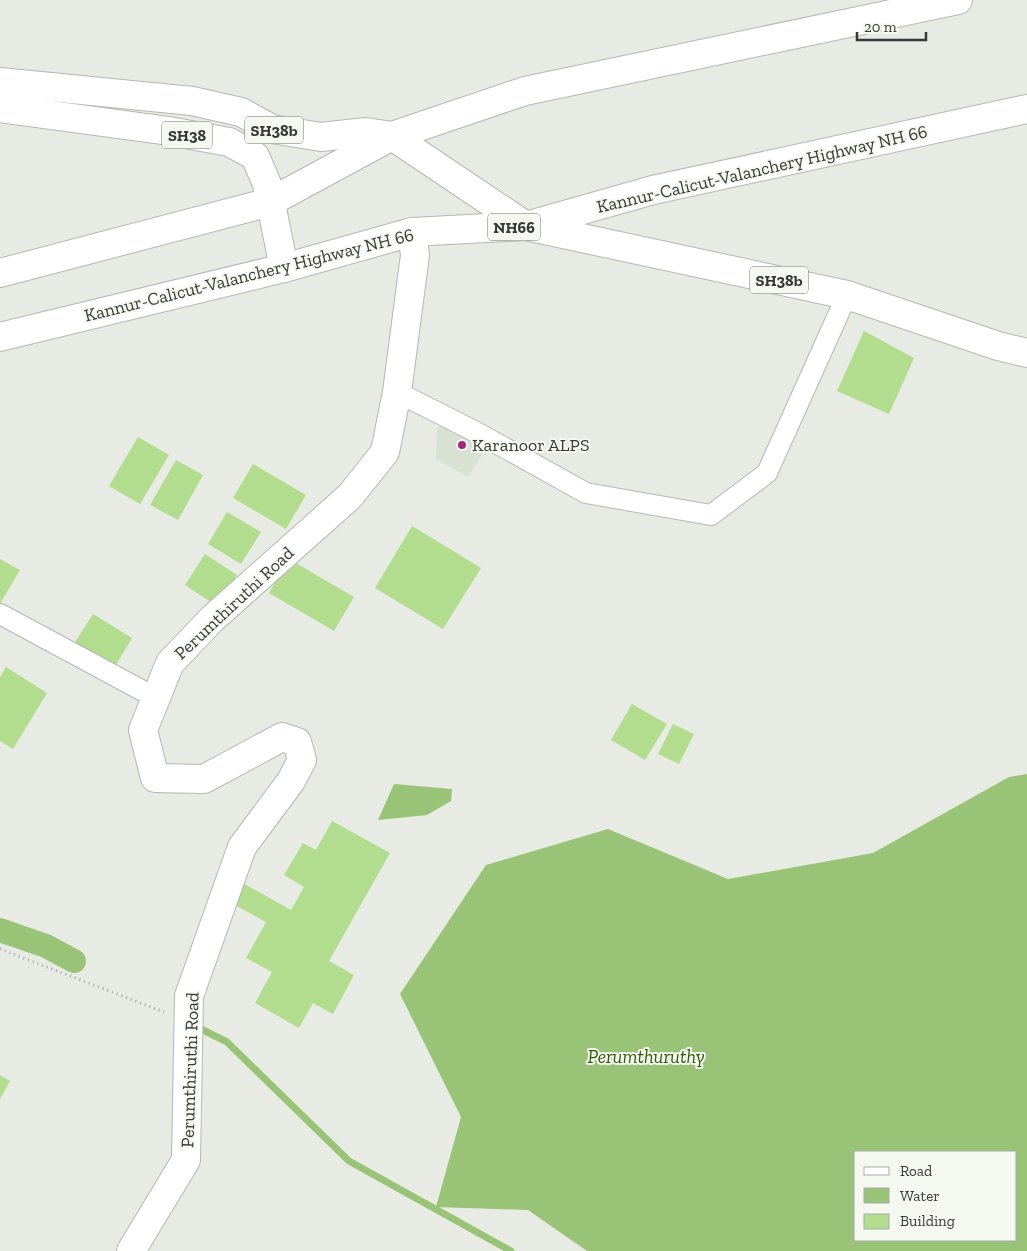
<svg xmlns="http://www.w3.org/2000/svg" width="1027" height="1251" font-family="'Zilla Slab',serif">
	<style>
		.built { fill: #d9e1d3 }
		.water { fill: #99c376; fill-rule: evenodd }
		.lines { fill: none; stroke-linecap: round; stroke-linejoin: round }
		.stream { stroke: #99c376; stroke-width: 7 }
		.canal { stroke: #99c376; stroke-width: 24 }
		.building { fill: #b2dd8f }
		.street-casing { stroke: #b5b8b2; stroke-width: 22 }
		.secondary-casing { stroke: #b5b8b2; stroke-width: 30 }
		.primary-casing { stroke: #b5b8b2; stroke-width: 30 }
		.highway-casing { stroke: #b5b8b2; stroke-width: 30 }
		.path { stroke: #a3a6a0; stroke-width: 3; stroke-dasharray: 1 4; stroke-linecap: butt }
		.street { stroke: #fff; stroke-width: 20 }
		.secondary { stroke: #fff; stroke-width: 28 }
		.primary { stroke: #fff; stroke-width: 28 }
		.highway { stroke: #fff; stroke-width: 28 }
		.poi-dot { fill: #a1287f; stroke: #f4f8f1; stroke-width: 2 }
		.labels { text-anchor: middle; dominant-baseline: central; stroke-width: 4; stroke-linejoin: round; paint-order: stroke }
		.shield { fill: #f4f8f1; stroke: #70726e; stroke-width: 1 }
		.shield-label { font-size: 16px; font-weight: bold; fill: #373936 }
		.street-label { font-size: 18px; fill: #373936; stroke: #f4f8f1 }
		.poi-label { font-size: 18px; fill: #373936; stroke: #f4f8f1; text-anchor: start }
		.water-label { font-size: 19px; font-style: italic; fill: #325600; stroke: #f4f8f1 }
	</style>
	<rect width="100%" height="100%" fill="#e7ebe4"/>
	<polygon class="built" points="453,408 496,432 468,477 436,459 437,430"/>
	<g class="water">
		<path d="M1027,774V1251H587L528,1210L436,1207L461,1117L400,994L486,865L608,829L728,879L873,853L1009,777ZM1016,1152V1240H856V1152Z"/>
		<polygon points="394,784 452,789 451,801 427,815 378,820"/>
	</g>
	<g class="lines">
		<polyline class="stream" points="201,1029 227,1042 349,1161 511,1251"/>
		<polyline class="canal" points="0,930 46,946 74,961"/>
	</g>
	<g class="building">
		<polygon points="864,331 914,358 889,414 837,391"/>
		<polygon points="138,437 169,455 140,504 109,486"/>
		<polygon points="176,460 203,475 178,520 150,505"/>
		<polygon points="253,464 306,495 286,529 233,498"/>
		<polygon points="227,512 261,532 241,564 208,544"/>
		<polygon points="412,526 481,568 443,629 375,588"/>
		<polygon points="205,554 237,575 217,606 185,585"/>
		<polygon points="0,559 20,570 0,604"/>
		<polygon points="289,559 354,597 334,631 269,593"/>
		<polygon points="93,614 132,638 110,675 70,650"/>
		<polygon points="6,667 47,693 13,749 0,741 0,677"/>
		<polygon points="632,704 667,724 645,760 611,740"/>
		<polygon points="673,724 694,734 679,764 658,754"/>
		<polygon points="332,821 390,853 329,961 354,975 333,1014 313,1003 299,1028 255,1003 272,972 246,958 266,922 229,902 241,882 291,910 304,887 284,875 303,843 316,850"/>
		<polygon points="0,1075 10,1081 0,1099"/>
	</g>
	<g class="lines">
		<defs>
			<g id="street">
				<polyline points="397,392 478,433 586,493 711,515 767,473 847,295"/>
				<polyline points="0,614 156,698"/>
			</g>
			<polyline id="secondary" points="131,1251 186,1160 189,996 242,847 291,781 302,760 297,742 282,737 204,779 155,778 143,730 170,663 212,619 350,496 385,452 397,392 415,255 412,232"/>
			<g id="primary">
				<polyline points="0,82 192,101 241,112 272,129 321,137 366,132 392,136 526,226 847,295 998,346 1027,353"/>
				<polyline points="0,108 169,131 229,142 255,156 267,184 284,268"/>
			</g>
			<g id="highway">
				<polyline points="0,273 270,202 392,136 525,91 958,0"/>
				<polyline points="0,337 284,268 412,232 526,226 653,190 1027,109"/>
			</g>
		</defs>
		<use href="#street" class="street-casing"/>
		<use href="#secondary" class="secondary-casing"/>
		<use href="#primary" class="primary-casing"/>
		<use href="#highway" class="highway-casing"/>
		<polyline class="path" points="0,949 164,1012"/>
		<use href="#street" class="street"/>
		<use href="#secondary" class="secondary"/>
		<use href="#primary" class="primary"/>
		<use href="#highway" class="highway"/>
	</g>
	<circle class="poi-dot" cx="462" cy="445" r="5"/>
	<g class="labels">
		<g class="shield">
			<rect x="245" y="116.5" width="58" height="27" rx="4"/>
			<rect x="162" y="121.5" width="50" height="27" rx="4"/>
			<rect x="488" y="213.5" width="52" height="27" rx="4"/>
			<rect x="750" y="266.5" width="58" height="27" rx="4"/>
		</g>
		<g class="shield-label">
			<text x="274" y="130">SH38b</text>
			<text x="187" y="135">SH38</text>
			<text x="514" y="227">NH66</text>
			<text x="779" y="280">SH38b</text>
		</g>
		<g class="street-label">
			<text transform="translate(762 169) rotate(-13)">Kannur-Calicut-Valanchery Highway NH 66</text>
			<text transform="translate(249 275) rotate(-14)">Kannur-Calicut-Valanchery Highway NH 66</text>
			<text transform="translate(234 603) rotate(-43)">Perumthiruthi Road</text>
			<text transform="translate(190 1070) rotate(-88)">Perumthiruthi Road</text>
		</g>
		<g class="poi-label">
			<text x="472" y="445">Karanoor ALPS</text>
		</g>
		<g class="water-label">
			<text x="646" y="1056">Perumthuruthy</text>
		</g>
	</g>
	<rect x="854" y="1151" width="162" height="90" fill="#f4f8f1" stroke="#a8aca6"/>
	<rect x="864" y="1167" width="25" height="8" fill="#ffffff" stroke="#a8aca6"/>
	<text x="900" y="1176" font-size="15" fill="#373936">Road</text>
	<rect x="864" y="1188" width="25" height="15" fill="#99c376" stroke="#a8aca6"/>
	<text x="900" y="1201" font-size="15" fill="#373936">Water</text>
	<rect x="864" y="1214" width="25" height="15" fill="#b2dd8f" stroke="#a8aca6"/>
	<text x="900" y="1226" font-size="15" fill="#373936">Building</text>
	<path d="M857 32v8h69v-8" fill="none" stroke="#373936" stroke-width="2.5"/>
	<text x="864" y="32" font-size="15" fill="#373936" stroke="#f4f8f1" stroke-width="4" paint-order="stroke">20 m</text>
</svg>
